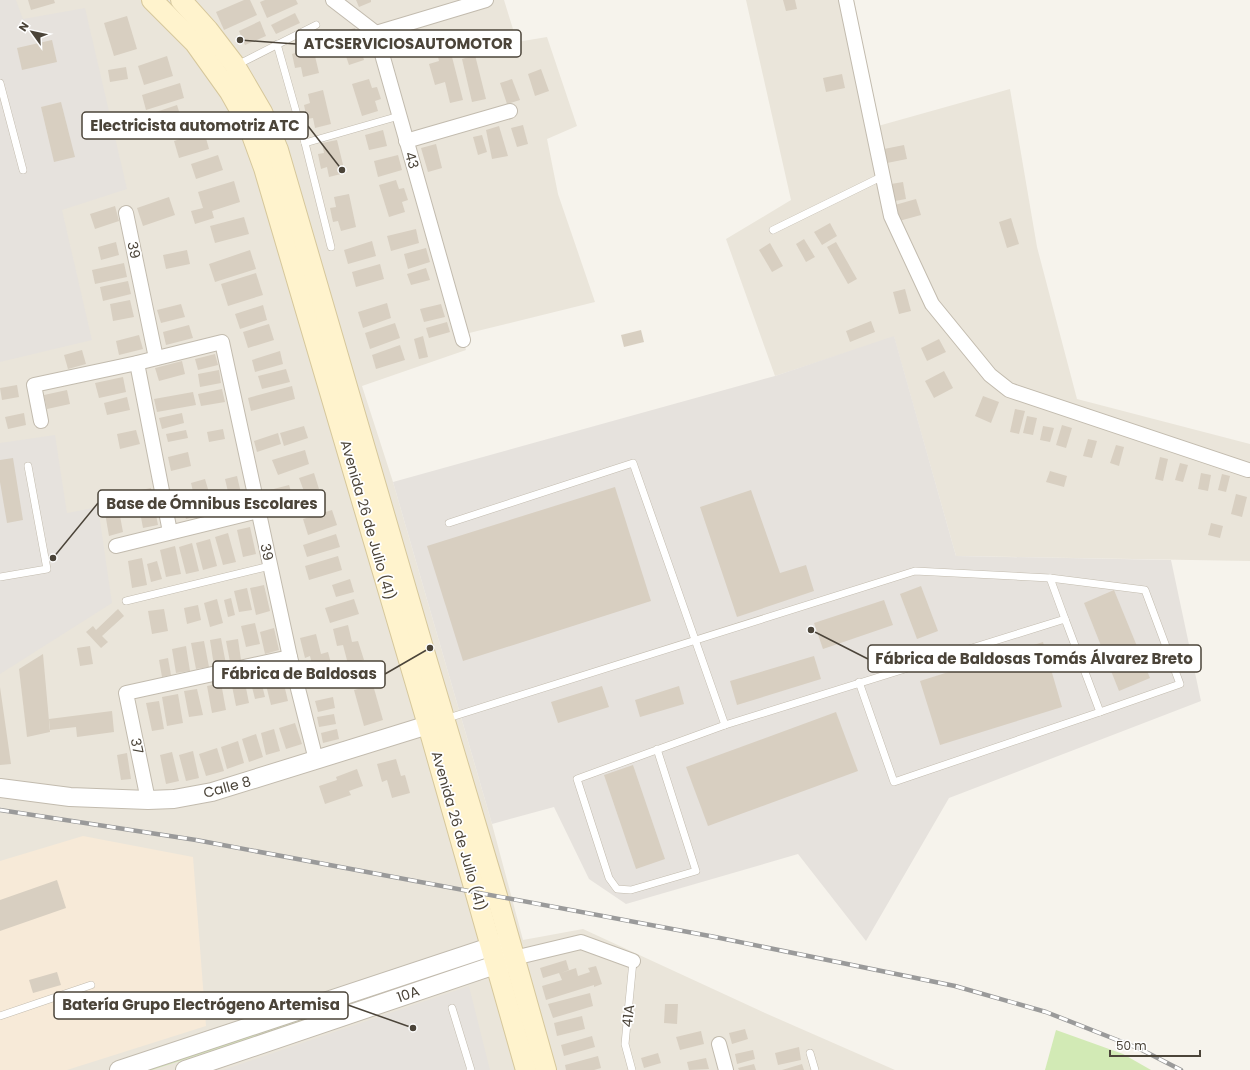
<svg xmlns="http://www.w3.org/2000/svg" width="1250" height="1070" font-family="Poppins,sans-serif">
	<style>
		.residential { fill: #eae5da }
		.commercial { fill: #f7ead8 }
		.industrial { fill: #e6e2dd }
		.green { fill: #d2eab5 }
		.building { fill: #d8cfc1 }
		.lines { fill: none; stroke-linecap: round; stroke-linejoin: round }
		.service-casing { stroke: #c2bbae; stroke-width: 8 }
		.minor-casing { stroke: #c2bbae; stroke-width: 16 }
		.tertiary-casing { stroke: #c2bbae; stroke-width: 20 }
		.secondary-casing { stroke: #d6c79b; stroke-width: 22 }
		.service { stroke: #fff; stroke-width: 7 }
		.minor { stroke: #fff; stroke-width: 14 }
		.tertiary { stroke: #fff; stroke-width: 18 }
		.secondary { stroke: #fff3cd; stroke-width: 20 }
		.rail-casing { stroke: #9a9a9a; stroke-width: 4.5 }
		.rail { stroke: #fff; stroke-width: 3; stroke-dasharray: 9; stroke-linecap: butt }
		.labels { text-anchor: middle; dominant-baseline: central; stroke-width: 3.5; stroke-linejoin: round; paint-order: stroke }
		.street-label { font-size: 14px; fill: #4b4439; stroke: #fff }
		.leader { fill: none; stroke: #4b4439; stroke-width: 1.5 }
		.callout-dot { fill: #4b4439; stroke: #fff; stroke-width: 1.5 }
		.callout { fill: #fff; stroke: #4b4439; stroke-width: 1.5 }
		.callout-label { font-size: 15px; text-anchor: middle; font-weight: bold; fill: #4b4439 }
	</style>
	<rect width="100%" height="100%" fill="#f6f3ec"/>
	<g class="residential">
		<polygon points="0,0 504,0 517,42 547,37 577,126 547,139 558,194 595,302 461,335 466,350 362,386 393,482 492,824 523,940 583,929 765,1013 895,1070 0,1070"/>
		<polygon points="746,0 854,0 878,126 1010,89 1037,247 1077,399 1250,444 1250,561 956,556 894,337 775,376 726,239 791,200"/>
	</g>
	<polygon class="commercial" points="83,836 193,857 206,1026 67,1070 0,1070 0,861"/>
	<g class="industrial">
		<polygon points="0,0 16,0 23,19 85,8 127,189 62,210 92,340 0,362"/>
		<polygon points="894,336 956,556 1171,560 1201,701 949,798 866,941 798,854 626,904 589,879 554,807 492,824 393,482 775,376"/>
		<polygon points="55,435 67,513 98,507 112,603 0,674 0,443"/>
		<polygon points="469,986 490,1070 223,1070"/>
	</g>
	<g class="green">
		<polygon points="429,974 431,979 152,1070 144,1070"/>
		<polygon points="1056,1030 1123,1054 1151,1070 1045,1070"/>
	</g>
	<g class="building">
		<polygon points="28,0 54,0 55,3 31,10"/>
		<polygon points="244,0 250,0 257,15 224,30 216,12"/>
		<polygon points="265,0 296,0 298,4 267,18 260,2"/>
		<polygon points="356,0 371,0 371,2 359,7"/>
		<polygon points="783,0 795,0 797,9 786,11"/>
		<polygon points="295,13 300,23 276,34 271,25"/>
		<polygon points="127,16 137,49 114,56 104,23"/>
		<polygon points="260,21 266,36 245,45 239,31"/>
		<polygon points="355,28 358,37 363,36 367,48 361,50 364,60 349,65 338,33"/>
		<polygon points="311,39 319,73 303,77 301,67 295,68 292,54 298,52 296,43"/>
		<polygon points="52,40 57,62 22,70 17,48"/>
		<polygon points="450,49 463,100 450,103 445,82 435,85 429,64 439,61 437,52"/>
		<polygon points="475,55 486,99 472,102 462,59"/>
		<polygon points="167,56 173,76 144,85 138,66"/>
		<polygon points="126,67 128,79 110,82 108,70"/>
		<polygon points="541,69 549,91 535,96 528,74"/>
		<polygon points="842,74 845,88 826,92 823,78"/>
		<polygon points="369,79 372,88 377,87 381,99 375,101 378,111 362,116 352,84"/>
		<polygon points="512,79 520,100 507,104 500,83"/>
		<polygon points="180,83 184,98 146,110 142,95"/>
		<polygon points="323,90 331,124 315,128 313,118 307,119 304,105 310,103 308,94"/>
		<polygon points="61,102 75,157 54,162 41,107"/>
		<polygon points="177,105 181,118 154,126 150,114"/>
		<polygon points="523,125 528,144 517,147 511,128"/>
		<polygon points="499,126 508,156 492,159 486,130"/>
		<polygon points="383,130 387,146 369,150 365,135"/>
		<polygon points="204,131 209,149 179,158 174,141"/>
		<polygon points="482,135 487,152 478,155 473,137"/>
		<polygon points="337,140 345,173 329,177 327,167 321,169 318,154 324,153 322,143"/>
		<polygon points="436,144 442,168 428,172 421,148"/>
		<polygon points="904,145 907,159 887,163 884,149"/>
		<polygon points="218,155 223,170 196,179 191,164"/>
		<polygon points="398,155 402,170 378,177 374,161"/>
		<polygon points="396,180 399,189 404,188 408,200 402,202 405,212 389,217 379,185"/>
		<polygon points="234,181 240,202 212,211 214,218 195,224 191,211 203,208 198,192"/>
		<polygon points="903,182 906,199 895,201 891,184"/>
		<polygon points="349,194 356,227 341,231 338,221 333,222 330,208 336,207 334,197"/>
		<polygon points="169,197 175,215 143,226 137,208"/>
		<polygon points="916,199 921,215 899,221 895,205"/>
		<polygon points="115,206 119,221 95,229 90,214"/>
		<polygon points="244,217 249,234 215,243 210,226"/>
		<polygon points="1011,218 1019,244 1007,248 999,222"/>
		<polygon points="830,223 837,236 822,245 814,232"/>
		<polygon points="416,229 419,243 391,251 387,236"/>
		<polygon points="804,239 815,257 806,262 796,244"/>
		<polygon points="372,241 376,256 348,264 344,250"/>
		<polygon points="116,242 119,255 101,260 98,247"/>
		<polygon points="836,242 857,279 848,284 827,247"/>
		<polygon points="770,243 783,266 772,272 759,250"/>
		<polygon points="426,248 430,262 408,269 404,254"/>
		<polygon points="187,250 190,264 166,269 163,255"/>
		<polygon points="250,250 256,269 215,282 209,264"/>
		<polygon points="124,263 127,277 95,284 92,270"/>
		<polygon points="380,264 384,279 356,287 352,272"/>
		<polygon points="426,268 430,280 411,285 407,274"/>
		<polygon points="256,273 263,295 228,306 221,284"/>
		<polygon points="128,281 131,294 103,301 100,287"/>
		<polygon points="905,289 911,311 899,314 893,292"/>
		<polygon points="130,300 134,317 113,321 110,304"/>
		<polygon points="387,303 391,318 363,328 358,312"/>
		<polygon points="181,304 185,317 161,323 157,310"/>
		<polygon points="441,304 445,317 424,322 420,309"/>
		<polygon points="263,305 267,320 240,329 235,314"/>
		<polygon points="871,321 875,332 850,342 846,331"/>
		<polygon points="447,322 450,332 429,338 426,328"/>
		<polygon points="395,323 400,338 370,349 365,333"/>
		<polygon points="269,324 274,340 248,348 243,332"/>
		<polygon points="189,325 193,338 166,345 163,332"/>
		<polygon points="641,330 644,342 624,347 621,335"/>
		<polygon points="139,335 143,349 119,355 116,341"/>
		<polygon points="423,336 428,357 419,359 414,339"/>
		<polygon points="939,339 946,352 927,361 921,348"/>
		<polygon points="400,345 405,360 376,369 372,355"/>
		<polygon points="82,350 86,364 68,369 64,355"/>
		<polygon points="280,351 283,364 255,372 252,360"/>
		<polygon points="215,354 218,365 198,370 195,359"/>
		<polygon points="182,361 185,374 159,381 155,368"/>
		<polygon points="286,369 290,382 262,389 258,376"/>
		<polygon points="219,370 221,383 200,387 198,374"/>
		<polygon points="944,371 953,388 934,398 925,381"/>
		<polygon points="123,377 126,392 99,398 95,383"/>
		<polygon points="17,385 19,397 2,400 0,388"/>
		<polygon points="292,386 295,399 251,411 248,398"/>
		<polygon points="222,389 225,402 201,406 198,394"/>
		<polygon points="67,390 70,404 47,409 44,395"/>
		<polygon points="193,392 196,405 157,412 154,399"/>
		<polygon points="983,396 999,402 991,423 975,416"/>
		<polygon points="127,397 130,410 107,415 104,403"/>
		<polygon points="1015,409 1025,411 1019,434 1010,432"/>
		<polygon points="24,413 26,425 8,429 5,417"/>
		<polygon points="182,413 184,423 162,429 159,418"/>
		<polygon points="1027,416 1037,418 1033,435 1023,433"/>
		<polygon points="1062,425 1072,428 1066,448 1056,445"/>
		<polygon points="304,426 308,438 284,446 280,433"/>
		<polygon points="1043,426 1054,428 1050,442 1040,440"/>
		<polygon points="223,429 225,439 209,442 207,432"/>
		<polygon points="136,430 140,444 120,449 117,434"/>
		<polygon points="186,430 188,438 168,442 166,434"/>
		<polygon points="278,433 281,444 257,452 254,441"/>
		<polygon points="1088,439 1097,441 1092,458 1083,456"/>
		<polygon points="1116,445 1124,447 1119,466 1110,463"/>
		<polygon points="305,450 309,464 278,475 272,460"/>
		<polygon points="188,452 191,466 171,471 168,457"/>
		<polygon points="1160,457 1168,459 1163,481 1155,479"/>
		<polygon points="13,458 23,520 7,523 0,482 0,460"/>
		<polygon points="1180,463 1188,465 1183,482 1175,480"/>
		<polygon points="1050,471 1067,476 1064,487 1046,482"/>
		<polygon points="314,473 319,489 305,494 299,478"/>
		<polygon points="1201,473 1211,475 1208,491 1198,489"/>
		<polygon points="1222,474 1230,476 1226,492 1218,490"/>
		<polygon points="237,476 244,506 232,509 225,479"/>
		<polygon points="205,479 210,496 212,496 215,511 186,519 182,504 195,500 191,483"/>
		<polygon points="289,485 294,501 271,508 266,491"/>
		<polygon points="615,487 651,601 463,661 427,546"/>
		<polygon points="151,488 158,525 143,528 136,491"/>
		<polygon points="751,490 780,573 806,565 814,591 737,617 700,507"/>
		<polygon points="1236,494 1247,497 1242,517 1231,514"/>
		<polygon points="118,505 123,532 109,536 104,507"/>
		<polygon points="332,510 337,525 308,535 303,519"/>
		<polygon points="1211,523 1223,526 1220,538 1208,535"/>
		<polygon points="250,527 256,554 243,557 237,530"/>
		<polygon points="228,533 236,562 223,565 215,537"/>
		<polygon points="336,534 340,547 307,557 303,545"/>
		<polygon points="210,539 217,566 203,570 196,543"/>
		<polygon points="192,543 199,571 186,574 179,547"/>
		<polygon points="175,546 181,574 166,577 160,550"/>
		<polygon points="338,556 342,570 309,580 305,566"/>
		<polygon points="142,558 147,585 132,588 128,561"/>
		<polygon points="157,561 162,579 151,582 147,564"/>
		<polygon points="350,579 354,592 336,597 332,585"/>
		<polygon points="264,585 270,611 256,615 250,588"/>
		<polygon points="921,586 938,631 917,639 900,594"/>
		<polygon points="247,588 252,610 239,612 234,591"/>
		<polygon points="1114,590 1150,678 1119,691 1084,603"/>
		<polygon points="231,598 235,615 228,617 224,600"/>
		<polygon points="217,599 223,623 210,627 204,603"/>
		<polygon points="354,599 359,614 330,623 325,608"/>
		<polygon points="884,600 893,625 823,649 814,623"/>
		<polygon points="198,605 201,620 187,624 184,608"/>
		<polygon points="118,609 124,616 102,636 108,642 101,648 86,632 93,626 96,630"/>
		<polygon points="164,609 168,631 152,634 148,611"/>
		<polygon points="255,623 260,644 246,647 241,626"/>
		<polygon points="348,625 352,642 358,641 364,660 348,664 343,645 337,646 333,629"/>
		<polygon points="274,628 279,650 265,654 260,632"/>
		<polygon points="316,634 321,654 328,652 333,671 315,676 310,656 305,658 300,638"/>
		<polygon points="221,638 226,664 214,666 210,640"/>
		<polygon points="238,639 241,660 230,662 226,641"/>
		<polygon points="204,641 209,667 196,669 191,643"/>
		<polygon points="1043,642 1062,707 940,745 920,681"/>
		<polygon points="90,646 93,664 80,666 77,648"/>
		<polygon points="186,646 190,671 176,673 172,649"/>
		<polygon points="43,654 50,732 27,737 19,669"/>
		<polygon points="814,656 821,679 737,705 730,681"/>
		<polygon points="168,658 171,675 162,677 159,660"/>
		<polygon points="281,672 288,701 271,705 264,677"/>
		<polygon points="260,677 265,697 255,699 250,679"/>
		<polygon points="244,678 249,703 236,706 231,681"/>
		<polygon points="221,683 226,710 212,713 207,686"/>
		<polygon points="373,685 383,720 364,726 354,690"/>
		<polygon points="602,686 609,707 558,723 551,702"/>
		<polygon points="679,686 684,704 640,717 635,700"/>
		<polygon points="0,687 11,764 0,765"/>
		<polygon points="197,689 203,715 189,717 184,691"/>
		<polygon points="178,694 183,723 167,726 162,697"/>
		<polygon points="333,697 335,708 318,712 315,701"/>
		<polygon points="159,701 164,729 152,731 146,703"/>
		<polygon points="112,711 114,732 77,737 76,727 50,730 49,719"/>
		<polygon points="836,712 858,771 708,826 686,767"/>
		<polygon points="334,714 336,724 319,727 317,717"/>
		<polygon points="295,723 302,744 286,749 279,728"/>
		<polygon points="274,729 280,751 266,755 261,733"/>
		<polygon points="337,729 339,739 323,743 321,733"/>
		<polygon points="256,734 263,757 249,762 242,739"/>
		<polygon points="238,741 244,763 227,769 221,747"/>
		<polygon points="217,748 224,771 206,776 199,754"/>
		<polygon points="193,751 199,778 186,781 179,755"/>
		<polygon points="172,752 179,781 166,784 160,755"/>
		<polygon points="127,753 131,779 121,780 117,755"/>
		<polygon points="396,759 401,776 405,775 410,793 392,798 387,780 382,782 377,764"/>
		<polygon points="633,765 665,859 636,869 604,775"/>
		<polygon points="357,769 363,786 349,791 351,795 325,804 319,786 337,780 336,777"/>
		<polygon points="57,880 66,908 0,931 0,900"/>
		<polygon points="566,960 569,970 561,973 576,968 578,976 590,972 588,968 596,966 602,984 594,987 594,985 546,1000 542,986 562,980 559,973 543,978 540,968"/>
		<polygon points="57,972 61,985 33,993 29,980"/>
		<polygon points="590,993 593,1006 553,1018 548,1004"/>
		<polygon points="665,1004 678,1004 677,1024 664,1023"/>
		<polygon points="582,1016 585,1029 557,1036 554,1023"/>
		<polygon points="745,1029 748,1039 732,1044 729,1033"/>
		<polygon points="701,1031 704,1044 680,1050 676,1037"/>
		<polygon points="592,1036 595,1047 564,1056 561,1045"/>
		<polygon points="799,1047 801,1060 778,1065 775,1053"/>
		<polygon points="753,1050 755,1059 737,1064 735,1054"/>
		<polygon points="658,1053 661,1063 644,1068 641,1058"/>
		<polygon points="598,1056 601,1068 594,1070 566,1070 565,1065"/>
		<polygon points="706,1058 709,1069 689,1070 687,1062"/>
		<polygon points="754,1064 756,1070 739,1070 738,1068"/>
		<polygon points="802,1064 804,1070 782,1070"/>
	</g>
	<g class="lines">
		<defs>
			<g id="service">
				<polyline points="277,44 305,143 331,247"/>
				<polyline points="236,64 243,62 316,25"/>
				<polyline points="0,83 23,170"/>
				<polyline points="305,143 399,116"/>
				<polyline points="773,230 883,176"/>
				<polyline points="449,523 633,463 725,725 577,779 609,878 617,889 631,890 696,871 657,749"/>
				<polyline points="0,577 47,569 28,466"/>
				<polyline points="1050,578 1065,619"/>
				<polyline points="126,601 270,566"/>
				<polyline points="445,719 915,571 1050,578 1145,590 1180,684 1100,712"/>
				<polyline points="725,725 1065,619 1100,712 894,782 859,682"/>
				<polyline points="452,1008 471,1070 470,1070"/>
				<polyline points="0,1016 91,985"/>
				<polyline points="810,1053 815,1070"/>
				<polyline points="632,1070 625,1044 633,961"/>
			</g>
			<g id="minor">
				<polyline points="333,0 376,33 463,340"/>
				<polyline points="846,0 891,216 932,304 990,375 1009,390 1248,470"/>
				<polyline points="376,33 486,0"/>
				<polyline points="406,141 510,111"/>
				<polyline points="126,213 156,358"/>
				<polyline points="137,363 170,532"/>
				<polyline points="41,421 34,385 137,363 222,342 290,657 316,760"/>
				<polyline points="116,546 258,511"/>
				<polyline points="148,800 126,693 290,657"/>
				<polyline points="514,958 581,942 633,961"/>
				<polyline points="719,1044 726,1070"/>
			</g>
			<g id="tertiary">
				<polyline points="0,788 70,797 148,800 174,799 212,792 441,721"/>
				<polyline points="119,1070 505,942"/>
				<polyline points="185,1070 510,960"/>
			</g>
			<g id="secondary">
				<polyline points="152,0 195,43 230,92 248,124 264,168 428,725 526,1070"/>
				<polyline points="181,0 208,30 234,64 262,112 278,150 424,651 497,896 546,1070"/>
			</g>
		</defs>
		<use href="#service" class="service-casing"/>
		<use href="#minor" class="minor-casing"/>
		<use href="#tertiary" class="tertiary-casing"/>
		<use href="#secondary" class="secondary-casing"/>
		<use href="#service" class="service"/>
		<use href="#minor" class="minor"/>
		<use href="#tertiary" class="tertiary"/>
		<use href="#secondary" class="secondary"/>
		<defs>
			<polyline id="rail" points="0,810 196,840 715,937 955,986 1046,1012 1140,1049 1181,1070"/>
		</defs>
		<use href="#rail" class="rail-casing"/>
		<use href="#rail" class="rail"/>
	</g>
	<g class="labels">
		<g class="street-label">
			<text transform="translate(412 160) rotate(74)">43</text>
			<text transform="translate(134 250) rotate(78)">39</text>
			<text transform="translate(368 520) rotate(74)">Avenida 26 de Julio (41)</text>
			<text transform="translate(267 552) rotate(78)">39</text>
			<text transform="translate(137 746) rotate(78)">37</text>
			<text transform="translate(227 787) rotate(-15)">Calle 8</text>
			<text transform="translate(459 831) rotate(74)">Avenida 26 de Julio (41)</text>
			<text transform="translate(408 994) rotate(-19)">10A</text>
			<text transform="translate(628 1016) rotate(-84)">41A</text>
		</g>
	</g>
	<path class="leader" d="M240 40L296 44M342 170L308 126M53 558L98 503M811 630L868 659M430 648L385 674M413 1028L348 1005"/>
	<g class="callout-dot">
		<circle cx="240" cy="40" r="4"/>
		<circle cx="342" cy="170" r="4"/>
		<circle cx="53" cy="558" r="4"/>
		<circle cx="811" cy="630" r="4"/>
		<circle cx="430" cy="648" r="4"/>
		<circle cx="413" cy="1028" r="4"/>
	</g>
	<g class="callout">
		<rect x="296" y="30" width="225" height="27" rx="4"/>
		<rect x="82" y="112" width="226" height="27" rx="4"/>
		<rect x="98" y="490" width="227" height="27" rx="4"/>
		<rect x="868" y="645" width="333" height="27" rx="4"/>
		<rect x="213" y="661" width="172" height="27" rx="4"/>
		<rect x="54" y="992" width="294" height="27" rx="4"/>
	</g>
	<g class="callout-label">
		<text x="408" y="49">ATCSERVICIOSAUTOMOTOR</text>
		<text x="195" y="131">Electricista automotriz ATC</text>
		<text x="212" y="509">Base de Ómnibus Escolares</text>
		<text x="1034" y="664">Fábrica de Baldosas Tomás Álvarez Breto</text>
		<text x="299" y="679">Fábrica de Baldosas</text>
		<text x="201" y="1010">Batería Grupo Electrógeno Artemisa</text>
	</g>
	<g transform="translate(32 32) rotate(303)" stroke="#ffffff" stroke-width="3" paint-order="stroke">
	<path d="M0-3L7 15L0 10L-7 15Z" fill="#4b4439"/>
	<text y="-6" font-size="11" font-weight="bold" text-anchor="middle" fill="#4b4439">N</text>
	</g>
	<path d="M1110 1050v6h90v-6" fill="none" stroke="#4b4439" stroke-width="2"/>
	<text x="1116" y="1050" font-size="12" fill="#4b4439" stroke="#ffffff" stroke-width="3" paint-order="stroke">50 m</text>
</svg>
